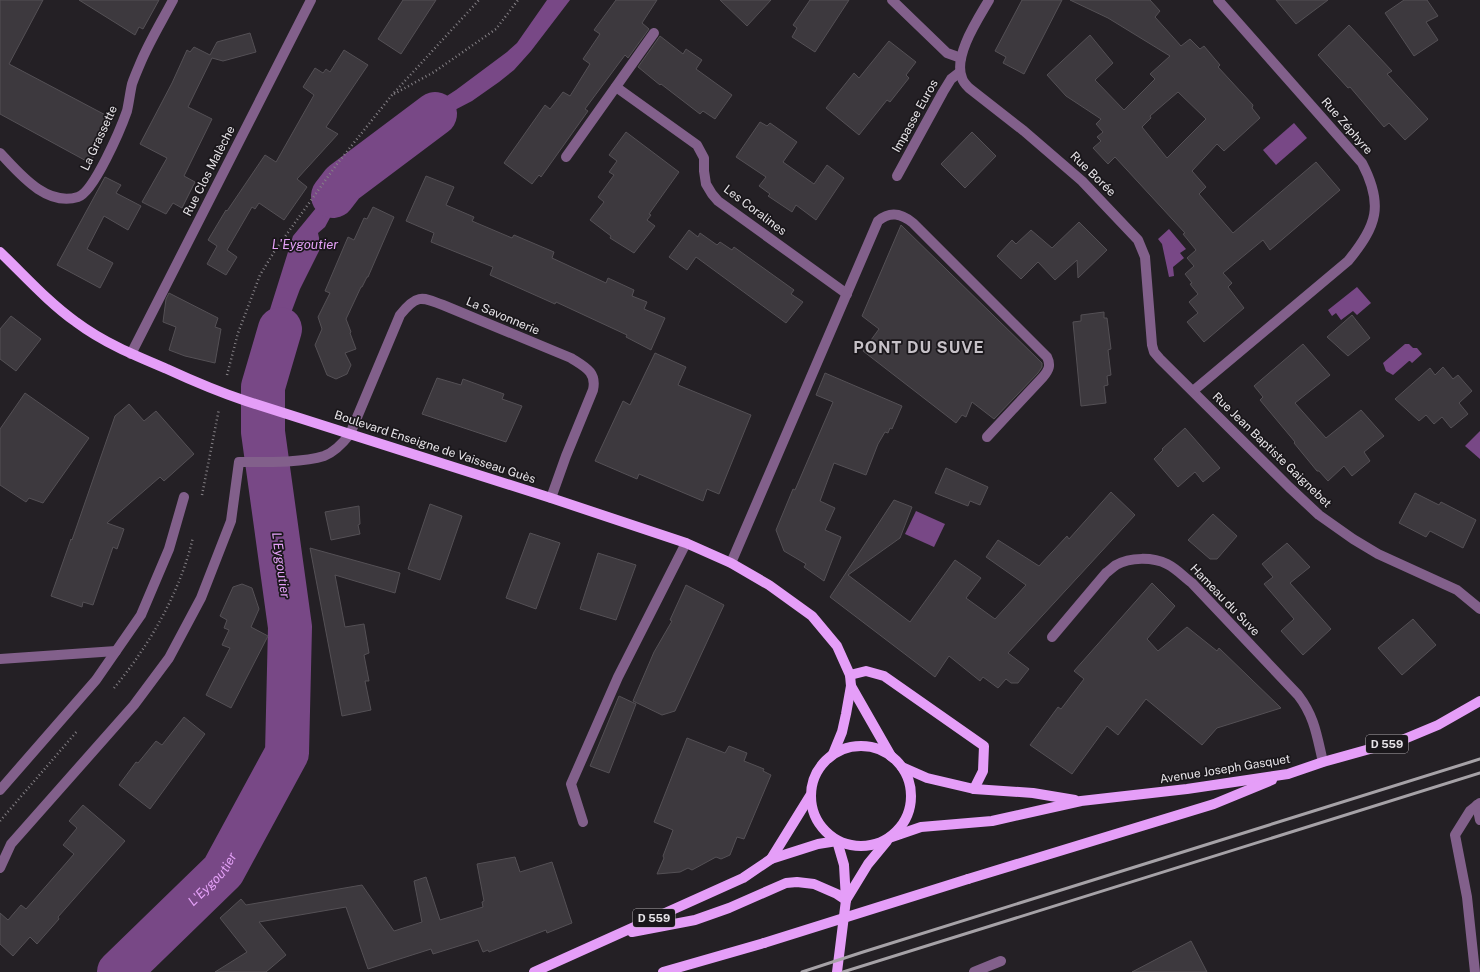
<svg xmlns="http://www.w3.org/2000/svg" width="1480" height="972" font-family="'Public Sans',sans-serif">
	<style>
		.water { fill: #784886 }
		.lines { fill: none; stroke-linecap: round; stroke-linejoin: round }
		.river { stroke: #784886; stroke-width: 44 }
		.building { fill: #3d393e; stroke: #545055; fill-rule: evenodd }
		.path { stroke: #868287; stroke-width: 2.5; stroke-dasharray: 1 3; stroke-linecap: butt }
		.minor { stroke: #82608b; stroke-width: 10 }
		.major { stroke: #e59ef8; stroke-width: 10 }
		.rail { stroke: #a6a2a7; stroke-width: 3 }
		.major-bridge { stroke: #e59ef8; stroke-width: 10 }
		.labels { text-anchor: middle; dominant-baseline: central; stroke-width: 3.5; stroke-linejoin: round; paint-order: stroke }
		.shield { fill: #1a171b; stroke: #aaa6aa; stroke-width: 1 }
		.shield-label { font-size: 11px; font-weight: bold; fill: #e7e4e8 }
		.street-label { font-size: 12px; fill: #e7e4e8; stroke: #1a171b }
		.water-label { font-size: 13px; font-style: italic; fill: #e4a0f7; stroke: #1a171b }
		.district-label { font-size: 16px; font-weight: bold; letter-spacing: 1px; fill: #c6c1c7; stroke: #1a171b }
	</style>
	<rect width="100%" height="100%" fill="#242025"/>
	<g class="water">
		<polygon points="547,0 570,0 531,51 514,70 499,82 472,101 424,126 381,154 347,186 325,227 318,233 321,247 300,289 285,329 278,354 280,392 251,382 256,354 293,236 367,146 390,127 436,103 456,90 507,52 517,43"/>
		<polygon points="1294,123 1307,138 1276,165 1263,150"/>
		<polygon points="1169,229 1186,249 1180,253 1184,258 1173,267 1174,276 1169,277 1162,244 1158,239"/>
		<polygon points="1357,287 1371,303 1357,315 1353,311 1341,320 1336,313 1332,316 1328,310"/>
		<polygon points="1405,344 1409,344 1413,348 1417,348 1422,354 1412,363 1410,361 1409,361 1393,375 1386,371 1383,363"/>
		<polygon points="1480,431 1480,459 1465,446"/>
		<polygon points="916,511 945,524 934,547 905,534"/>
	</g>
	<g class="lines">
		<g class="river">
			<polyline points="333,196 343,183 435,114"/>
			<path id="s1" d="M119,972L223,871L287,753L290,627L263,432V387L280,329"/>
		</g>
	</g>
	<g class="building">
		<polygon points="0,0 43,0 9,64 113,119 90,163 0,114"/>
		<polygon points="79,0 159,0 143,29 139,27 135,35"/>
		<polygon points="403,0 436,0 401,54 378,39"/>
		<polygon points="616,0 657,0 642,23 649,29 628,58 625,55 585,109 588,111 541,177 539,175 532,184 504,163 545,105 550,109 563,92 570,96 590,64 583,59 600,34 594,30"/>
		<polygon points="720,0 771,0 747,26"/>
		<polygon points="810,0 849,0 815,52 792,37 797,28 793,25"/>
		<polygon points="1022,0 1062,0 1024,74 1003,63 1006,57 995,51"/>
		<path d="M1070,0H1150L1160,11L1155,17L1181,46L1190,39L1200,49L1204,46L1220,65L1218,67L1253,105L1252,108L1260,118L1224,151L1217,144L1192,171L1206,187L1199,194L1233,233L1316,162L1340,190L1270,250L1263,240L1223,273L1232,283L1228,287L1244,308L1204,342L1187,322L1198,313L1189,302L1198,294L1190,284L1192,283L1185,274L1194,266L1187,258L1196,250L1183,234L1185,233L1115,157L1108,164L1093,148L1101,141L1097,137L1103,132L1096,124L1101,119L1066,96L1047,75L1090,35L1113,63L1095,80L1124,110L1155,79L1150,74L1170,56L1108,18ZM1178,92L1206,119L1167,158L1142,127L1151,118L1150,116Z"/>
		<polygon points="1276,0 1328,0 1296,24"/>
		<polygon points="1404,0 1427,0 1438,16 1426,22 1438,40 1414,56 1385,13"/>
		<polygon points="1349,25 1392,71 1387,74 1428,119 1405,140 1389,123 1384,127 1350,87 1348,88 1318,55"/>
		<polygon points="250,33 256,52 223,61 212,58 188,107 212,119 184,176 195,182 182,208 173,203 166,214 142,202 167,158 140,144 172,83 187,50 190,52 194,47 210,55 217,42"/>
		<polygon points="660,36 683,54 686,49 702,60 696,69 732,95 715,119 703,111 700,114 661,84 660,85 638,67"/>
		<polygon points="889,41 916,62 906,75 909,78 890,102 887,100 859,135 826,108 854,73 859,78"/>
		<polygon points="344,50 368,65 326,127 338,134 297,179 307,187 284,220 259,203 255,209 252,207 227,250 237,257 226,275 207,264 217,246 208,240 226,210 227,211 265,155 276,162 314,95 303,87 315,68 323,73 326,69 330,72"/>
		<polygon points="760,122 767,126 770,123 797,142 783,162 814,184 827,165 844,178 816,220 796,205 792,212 768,196 770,194 759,186 766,177 736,157"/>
		<polygon points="626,132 679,172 649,214 651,215 647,220 655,226 634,253 610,238 611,236 590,220 604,202 598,197 614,175 609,172 617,161 609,155"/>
		<polygon points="972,132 996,156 965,188 941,164"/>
		<polygon points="426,176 454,187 446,205 474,217 472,221 512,238 514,235 554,252 552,258 606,283 608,278 634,290 632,296 647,302 644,309 665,318 651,350 626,337 627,335 556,302 555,304 490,275 493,267 431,242 434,233 406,221"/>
		<polygon points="105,177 121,185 116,193 141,206 128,230 104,216 87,249 113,263 100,288 57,265"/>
		<polygon points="373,207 394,217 368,277 367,277 362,287 361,287 346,319 351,332 350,333 356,349 345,353 351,365 347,374 336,379 327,375 315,345 322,329 318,317 330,293 325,291 348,237 354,240 364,218 367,219"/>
		<polygon points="1079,222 1107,250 1078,278 1077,260 1055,280 1038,262 1021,279 997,256 1012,240 1016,244 1031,230 1052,248"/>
		<polygon points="901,225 1042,363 1042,367 1038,373 994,419 972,402 966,417 962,415 956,423 863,351 879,329 862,316"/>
		<polygon points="689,230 698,237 700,233 717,245 720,242 732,250 734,247 794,290 791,294 803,302 786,323 696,257 687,270 669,257"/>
		<polygon points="169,293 218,318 215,327 221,329 215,363 185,356 169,350 176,327 163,322 166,299"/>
		<polygon points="1104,312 1104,318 1107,318 1111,349 1108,350 1111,375 1107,376 1108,385 1104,386 1106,403 1081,406 1073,322 1081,321 1081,315"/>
		<polygon points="1352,315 1370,338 1348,356 1327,337"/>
		<polygon points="11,316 41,339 16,371 0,359 0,329"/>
		<polygon points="1303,344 1330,375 1295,403 1326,438 1361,410 1384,436 1364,452 1370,461 1352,476 1344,466 1328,481 1319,471 1317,471 1294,443 1295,442 1260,400 1263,397 1254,386"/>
		<polygon points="655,353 686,367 678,385 751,415 719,494 707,489 703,501 639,474 637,479 595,461 623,401 630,405"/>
		<polygon points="1443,367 1453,379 1458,375 1472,391 1459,403 1468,414 1451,428 1442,417 1434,424 1426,415 1419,421 1395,399 1430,368 1435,375"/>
		<polygon points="825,373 902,406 892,429 890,428 888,433 885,432 878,444 866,475 834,463 820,501 835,508 825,530 841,537 824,581 804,567 806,564 784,551 776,530 793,489 795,490 833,402 816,395"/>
		<polygon points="437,378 461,385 463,379 504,394 502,399 522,406 506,442 422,414"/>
		<polygon points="25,393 89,438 43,503 29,498 26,502 0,485 0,429"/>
		<polygon points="129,404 144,421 156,411 194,454 164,481 160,477 107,523 124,529 117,549 113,547 93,605 83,602 82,607 51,596 71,539 72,540 115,416"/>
		<polygon points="1185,428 1220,468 1203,482 1195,472 1178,487 1154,459 1163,450 1162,449"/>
		<polygon points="946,468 988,487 980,505 970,501 968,506 935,493"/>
		<polygon points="1111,492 1135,515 1008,653 1029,669 1018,683 1011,683 1006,679 998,688 983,677 980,681 949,656 935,677 830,597 894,500 912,507 900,538 848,575 910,622 955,560 981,578 966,598 995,619 1026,585 986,557 998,540 1039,566 1067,536 1069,539"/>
		<polygon points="1415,493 1439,505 1441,502 1476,520 1463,548 1430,531 1426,537 1399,523"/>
		<polygon points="430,504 462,516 440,580 408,569"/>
		<polygon points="359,506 360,524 358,525 360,534 331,540 325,512"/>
		<polygon points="1213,514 1237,536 1217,559 1210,559 1188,540"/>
		<polygon points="530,533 560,543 536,609 506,598"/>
		<polygon points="1287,543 1310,567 1290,583 1331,629 1303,655 1281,631 1294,619 1264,584 1273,577 1262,564"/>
		<polygon points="310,548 400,573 395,593 335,575 345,627 364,624 369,653 364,655 369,681 365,681 371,710 342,716"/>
		<polygon points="598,553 636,565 616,620 580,609"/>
		<polygon points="1152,583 1175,606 1147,639 1158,651 1187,627 1217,651 1219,648 1281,708 1217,728 1202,745 1146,699 1118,735 1107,726 1072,774 1030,745 1058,707 1061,709 1084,679 1074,671"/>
		<polygon points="242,584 252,588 259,609 251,627 268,636 231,708 206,695 230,648 222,645 229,630 224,628 227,620 220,616 233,587"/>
		<polygon points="686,585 724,605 675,711 662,715 633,701 654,652 672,621 670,620"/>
		<polygon points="1413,619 1436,645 1402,675 1378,648"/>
		<polygon points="619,696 636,704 609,773 590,766"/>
		<polygon points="184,717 205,734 150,809 119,785 136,762 138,763 156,741 162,745"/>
		<polygon points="687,738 725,753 729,746 747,753 744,761 764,769 763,771 771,775 744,839 737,837 730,855 721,859 716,857 692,870 688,868 680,872 657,874 664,858 663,856 673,830 654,822"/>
		<polygon points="83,805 125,841 58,917 59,919 37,944 30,937 13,956 0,944 0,913 8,920 21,905 26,909 74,854 63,845 77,828 69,821"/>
		<polygon points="515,857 520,872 552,862 572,923 547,933 546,930 489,952 488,950 483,952 478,940 433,954 431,949 368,969 346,907 259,922 286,955 266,972 215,972 247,952 220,918 241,899 246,905 362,885 394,931 422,922 414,881 426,877 440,920 483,907 482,902 484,901 477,864"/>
		<polygon points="1191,941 1207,972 1132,972"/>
	</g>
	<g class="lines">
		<g class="path">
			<polyline points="394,94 434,72 496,29 518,0"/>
			<polyline points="227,375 238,333 260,275 274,252 337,164 392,95 479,0"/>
			<polyline points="202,495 219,409"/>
			<path d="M114,688C149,646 181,591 193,537"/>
			<polyline points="0,821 78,730"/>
		</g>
		<g class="minor">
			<polyline points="892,0 947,53 961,58"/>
			<path d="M989,0C978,19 953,56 962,78C963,82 966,85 969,88L1024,131L1082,181L1138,240L1145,257L1152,345L1154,352L1160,359L1289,487L1319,515L1353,539L1378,554L1457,590L1480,609"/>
			<polyline points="616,87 697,145 704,158 704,171 706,184 712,194 718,201 847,294"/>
			<path d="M0,153C19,173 46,207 78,197C94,192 121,128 127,111C129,102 130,93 132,84C134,78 137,71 140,64C149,42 162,21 173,0"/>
			<polyline points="566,157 654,33"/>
			<polyline points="897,176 943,92 951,79 960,72"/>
			<polyline points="131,354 311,0"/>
			<path d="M1193,391L1348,261C1377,226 1384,205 1362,163L1218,0"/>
			<path d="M731,563L878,221C890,211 901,213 913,223L1047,357C1051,365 1049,370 1043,377L987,437"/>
			<path d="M1052,637L1106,573C1109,571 1113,567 1116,565C1130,557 1153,557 1167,564C1177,569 1184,577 1192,583L1298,695C1315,717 1317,737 1323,762"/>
			<polyline points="0,659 116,651"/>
			<polyline points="0,790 96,680 141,615 169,549 184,497"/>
			<polyline points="1477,805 1480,820"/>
			<polyline points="583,822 571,784 618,677 686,543"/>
			<path d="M0,868L11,844L134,705L169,658L201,598L231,521L239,462C263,462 303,463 324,456C335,452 343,443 350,434L400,315C416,295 421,296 443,305L571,358C585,367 597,372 593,390L566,456L551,498"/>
			<polyline points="974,972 1001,961"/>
			<polyline points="1475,972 1467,897 1455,835 1470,811 1480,803"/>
		</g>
		<g class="major">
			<path d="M0,252C25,276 48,302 76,322C104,343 136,356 167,369C193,381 219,392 246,401L551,498L686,543L731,563L769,585L812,616L837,646L850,675L851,686L846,714L842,732L833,754"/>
			<polyline points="850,675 866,671 884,676 984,746 983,771 974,789"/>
			<polyline points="851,686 891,756"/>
			<circle cx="861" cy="796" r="50"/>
			<polyline points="902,767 927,778 974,789 1033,793 1075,800"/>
			<polyline points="889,838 921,827 992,821 1081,801 1187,789 1288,774 1323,762 1402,740 1438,725 1480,701"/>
			<polyline points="771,859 810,796"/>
			<polyline points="968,879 1214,804 1272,780"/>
			<polyline points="846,900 868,864 887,841"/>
			<polyline points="632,932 695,920 729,908 786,883 797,882 814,884 837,894 846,900"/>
			<polyline points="534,972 743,878 771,859 818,844 837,841"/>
			<polyline points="663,972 764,943"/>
			<polyline points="837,972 846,900 844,865 837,841"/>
		</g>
		<g class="rail">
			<polyline points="802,972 863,952 1480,759"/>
			<polyline points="843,972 1480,773"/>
		</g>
		<polyline class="major-bridge" points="764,943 968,879"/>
	</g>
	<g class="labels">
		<g class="shield">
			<rect x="1366" y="735" width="42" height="18" rx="3"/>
			<rect x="633" y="909" width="42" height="18" rx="3"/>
		</g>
		<g class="shield-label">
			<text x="1387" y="744">D 559</text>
			<text x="654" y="918">D 559</text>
		</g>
		<g class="street-label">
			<text transform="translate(915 116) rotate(-61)">Impasse Euros</text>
			<text transform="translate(1347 126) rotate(49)">Rue Zéphyre</text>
			<text transform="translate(99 138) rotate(-65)">La Grassette</text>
			<text transform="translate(209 171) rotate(-63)">Rue Clos Malèche</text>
			<text transform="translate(1093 174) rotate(44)">Rue Borée</text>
			<text transform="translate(755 210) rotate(37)">Les Coralines</text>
			<text transform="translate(503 316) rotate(23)">La Savonnerie</text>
			<text transform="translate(435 447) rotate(18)">Boulevard Enseigne de Vaisseau Guès</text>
			<text transform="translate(1272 450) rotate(44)">Rue Jean Baptiste Gaignebet</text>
			<text transform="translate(1225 600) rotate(46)">Hameau du Suve</text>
			<text transform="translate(1225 769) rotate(-9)">Avenue Joseph Gasquet</text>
		</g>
		<g class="water-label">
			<text x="305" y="244">L'Eygoutier</text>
			<text transform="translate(281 565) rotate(82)">L'Eygoutier</text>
			<text stroke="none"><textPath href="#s1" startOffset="132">L'Eygoutier</textPath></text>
		</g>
		<g class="district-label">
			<text x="919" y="347">PONT DU SUVE</text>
		</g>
	</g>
</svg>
